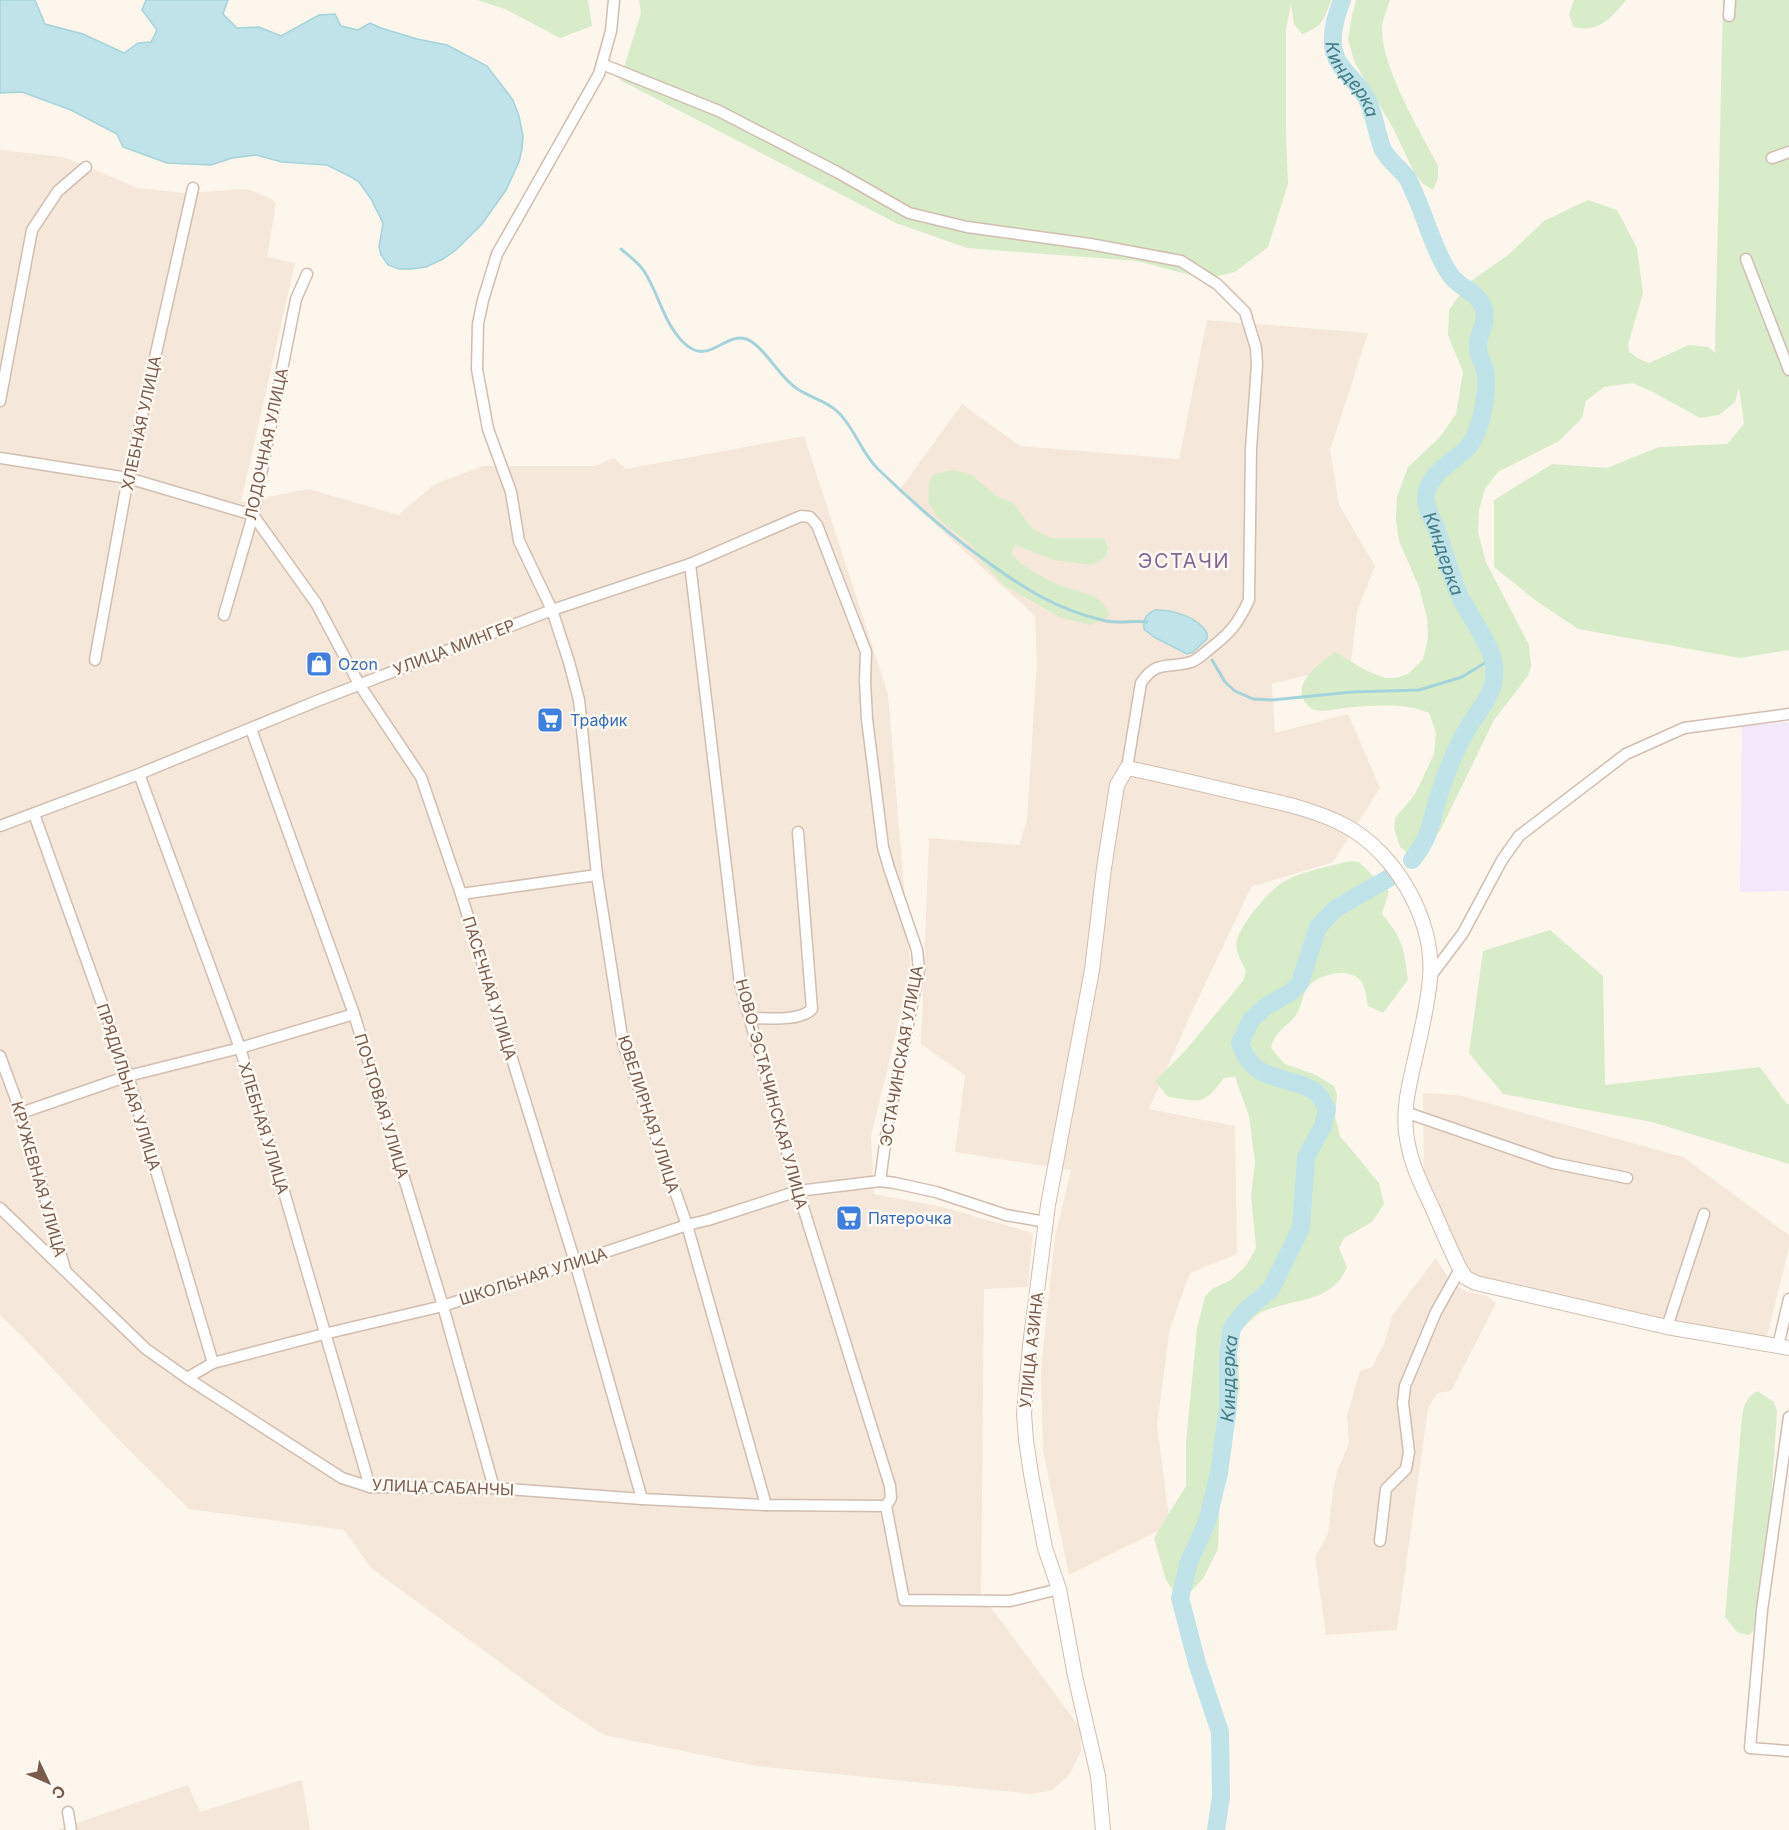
<svg xmlns="http://www.w3.org/2000/svg" width="1789" height="1830" font-family="Inter,sans-serif">
	<style>
		.residential { fill: #f5e8da }
		.education { fill: #f3e8fa }
		.green { fill: #d8ecc9 }
		.water { fill: #bfe3e8; stroke: #a5d3da; stroke-width: 1.5 }
		.lines { fill: none; stroke-linecap: round; stroke-linejoin: round }
		.stream { stroke: #a5d3da; stroke-width: 3 }
		.river { stroke: #bfe3e8; stroke-width: 18 }
		.minor-casing { stroke: #d1beb0; stroke-width: 13 }
		.tertiary-casing { stroke: #d1beb0; stroke-width: 16 }
		.minor { stroke: #fff; stroke-width: 10 }
		.tertiary { stroke: #fff; stroke-width: 14 }
		.labels { text-anchor: middle; dominant-baseline: central; stroke-width: 5; stroke-linejoin: round; paint-order: stroke }
		.street-label { font-size: 16px; fill: #7a5c4d; stroke: #fffaf3 }
		.shop-label { font-size: 16px; fill: #366cbe; stroke: #fffaf3; text-anchor: start }
		.water-label { font-size: 18px; font-style: italic; fill: #437c86; stroke: #fffaf3 }
		.quarter-label { font-size: 20px; letter-spacing: 1.5px; fill: #846695; stroke: #fffaf3 }
	</style>
	<rect width="100%" height="100%" fill="#fdf6ec"/>
	<g class="residential">
		<polygon points="0,150 63,157 138,188 185,193 247,189 272,199 276,204 267,257 295,263 241,502 309,489 398,515 435,484 483,466 596,466 614,458 626,469 804,436 888,694 911,972 871,1136 874,1194 942,1207 1033,1233 1028,1287 984,1289 981,1594 1081,1729 1081,1751 1070,1774 1052,1790 1032,1794 757,1766 604,1735 561,1707 371,1568 344,1530 189,1509 120,1441 22,1336 0,1315"/>
		<polygon points="1207,320 1368,333 1330,450 1339,505 1375,566 1357,611 1351,664 1272,684 1275,733 1348,714 1380,788 1333,862 1251,887 1189,1018 1149,1109 1235,1126 1237,1254 1190,1273 1170,1328 1157,1425 1170,1525 1069,1575 1043,1450 1041,1368 1055,1237 1071,1170 955,1152 965,1075 921,1044 929,838 1019,845 1027,820 1037,662 1035,616 899,491 962,404 1020,446 1179,459"/>
		<polygon points="1423,1093 1458,1095 1683,1157 1789,1235 1789,1247 1766,1340 1469,1276 1424,1188"/>
		<polygon points="1436,1258 1452,1284 1468,1292 1487,1296 1496,1303 1451,1391 1437,1393 1428,1408 1397,1630 1326,1635 1315,1557 1328,1534 1333,1490 1338,1469 1349,1444 1347,1415 1360,1371 1372,1367 1384,1344 1392,1316"/>
		<polygon points="302,1780 310,1830 56,1830 188,1785 200,1812"/>
	</g>
	<polygon class="education" points="1789,722 1789,891 1740,892 1742,726"/>
	<g class="green">
		<polygon points="477,0 588,0 592,26 560,38 505,9"/>
		<path d="M639,0H1331C1324,19 1323,27 1302,34L1294,24L1291,4L1286,29V133L1288,184L1268,247L1235,272L1205,279L1137,261L967,248L896,223L620,80L641,13Z"/>
		<path d="M1356,0H1390C1387,9 1383,18 1382,27C1381,67 1419,129 1438,166V178L1433,190L1422,183L1414,172L1393,128L1355,63L1348,40L1352,15Z"/>
		<path d="M1574,0H1626C1610,19 1599,33 1573,27L1569,14Z"/>
		<path d="M1723,0H1789V650L1740,658L1578,629L1535,600L1494,567V500L1552,464L1607,468L1659,447L1727,444L1744,424L1739,387L1735,402L1719,415L1700,418L1653,392L1633,383L1604,387L1586,401L1582,418L1559,441L1498,472L1485,489L1479,510L1478,532L1486,562L1529,645L1531,666L1528,676L1494,720L1441,829L1432,841L1408,853L1400,847L1394,828L1395,818L1415,794L1434,754L1436,733L1429,713C1403,702 1372,706 1345,708C1335,709 1322,713 1312,709C1309,707 1305,703 1303,699C1296,678 1321,663 1335,652L1367,671L1386,678H1396L1408,674L1423,659L1428,638L1427,618L1419,587L1399,541L1396,520L1397,497L1408,467L1439,438L1456,414L1463,372L1448,335L1449,310L1468,283L1508,255L1544,221L1588,200L1617,210L1637,248L1643,293L1628,345L1629,351L1637,358L1649,363L1689,345L1708,347L1716,353L1715,350Z"/>
		<path d="M954,470L972,475L995,495L1013,503L1032,528L1051,538H1104L1108,547L1106,557L1092,565L1054,560L1015,545L1011,554C1023,566 1040,576 1055,583C1075,593 1100,590 1110,615L1091,625L1062,618L1005,586L983,563L973,546L939,520L928,502L929,482L934,474Z"/>
		<path d="M1350,861L1359,862L1389,891L1382,914C1403,939 1404,948 1408,980L1383,1013L1368,1006C1366,997 1366,987 1360,980C1349,967 1319,974 1309,986C1302,993 1302,1007 1296,1015C1286,1028 1275,1031 1271,1048L1285,1064L1316,1075L1334,1086L1337,1095L1335,1116L1340,1136L1379,1183L1384,1204L1372,1222L1344,1238L1339,1248L1347,1267C1333,1303 1294,1298 1264,1311C1255,1315 1246,1325 1238,1332L1236,1343L1240,1388L1221,1463L1218,1549L1203,1579L1188,1594L1177,1596L1166,1580L1154,1538L1186,1486V1443L1197,1328L1205,1297L1212,1289L1231,1280L1246,1266L1256,1248L1251,1196L1255,1162L1249,1116L1235,1077L1224,1078C1202,1107 1202,1101 1168,1097L1155,1081L1184,1052L1243,981L1246,971C1242,962 1234,950 1237,940C1241,925 1266,894 1279,885C1296,872 1329,867 1350,861Z"/>
		<polygon points="1550,930 1603,976 1605,1085 1760,1067 1787,1104 1789,1104 1789,1164 1652,1122 1503,1094 1469,1053 1483,951"/>
		<path d="M1757,1391L1774,1402L1777,1412L1764,1606L1756,1628L1749,1635L1738,1633L1725,1617L1741,1428C1743,1412 1742,1400 1757,1391Z"/>
	</g>
	<g class="water">
		<polygon points="0,0 35,0 45,24 83,34 124,53 138,43 151,42 157,30 142,10 146,0 228,0 223,14 237,28 259,27 281,36 319,15 335,14 341,26 358,30 370,23 381,28 417,39 447,45 487,66 513,100 519,116 523,136 522,149 519,162 506,190 482,224 456,250 443,259 426,267 411,269 399,269 388,265 381,255 379,247 383,223 371,199 359,182 351,177 327,165 282,162 256,155 232,158 211,165 167,163 123,147 117,134 71,110 22,92 0,93"/>
		<path d="M1155,610C1173,610 1197,616 1207,633V639L1193,652L1187,654L1154,637L1144,629C1143,619 1146,614 1155,610Z"/>
	</g>
	<g class="lines">
		<g class="stream">
			<path d="M621,249C629,256 638,262 644,271C659,294 663,322 683,342C710,370 727,325 752,342C769,354 779,376 796,388C810,398 828,401 839,413C855,429 862,454 878,469C911,501 945,531 982,558C1022,587 1056,610 1106,621C1120,624 1133,620 1147,622"/>
			<polyline points="1212,660 1225,682 1235,691 1253,699 1272,700 1352,692 1419,690 1462,677 1493,658"/>
		</g>
		<g class="river">
			<path id="s1" d="M1342,0C1336,15 1330,35 1334,52C1340,72 1359,82 1367,99C1375,115 1376,133 1383,150C1389,161 1401,169 1408,179C1411,185 1413,191 1416,197C1427,222 1434,250 1449,273C1458,289 1479,290 1484,310C1488,323 1477,335 1478,347C1478,356 1483,363 1485,370C1489,390 1481,435 1466,449C1452,463 1429,473 1426,496C1425,507 1432,518 1436,528C1444,549 1449,571 1458,592C1468,614 1484,634 1492,656C1495,664 1495,677 1493,685C1488,702 1474,716 1466,731C1456,749 1447,770 1441,789C1430,818 1434,833 1412,860"/>
			<path id="s2" d="M1216,1830L1221,1797L1220,1732L1197,1663L1180,1598L1189,1562L1207,1522L1219,1473L1228,1407V1354L1232,1328L1245,1311L1271,1289L1301,1228L1306,1157L1323,1126L1327,1109C1324,1103 1320,1094 1313,1090C1283,1074 1253,1083 1240,1043L1251,1020L1265,1007L1291,992L1300,983L1318,927L1335,909L1389,878"/>
		</g>
		<defs>
			<g id="minor">
				<polyline points="614,0 611,31 599,74 497,254 483,300 478,324 477,369 488,429 511,492 519,541 552,610 569,662 579,700 597,875 623,1043 687,1225 766,1505"/>
				<polyline points="1729,16 1730,0"/>
				<path d="M602,64L719,111L837,172L909,213L967,227L1090,244L1181,261L1217,284L1245,312L1256,348L1257,365L1251,449L1249,600C1237,626 1229,634 1207,651C1202,655 1197,660 1191,662C1168,669 1157,659 1141,683L1127,768"/>
				<polyline points="1772,158 1789,152"/>
				<polyline points="1746,259 1789,370"/>
				<polyline points="0,401 32,230 58,191 86,167"/>
				<polyline points="0,458 128,478 253,515 316,603 359,684 421,777 461,894 575,1262 642,1499"/>
				<polyline points="690,564 740,984 798,1191 890,1486 891,1498 886,1506"/>
				<polyline points="224,615 253,515 296,299 307,274"/>
				<polyline points="95,660 128,478 193,188"/>
				<polyline points="251,729 354,1014 443,1306 494,1488"/>
				<polyline points="139,774 240,1048 284,1192 370,1487"/>
				<polyline points="34,814 128,1076 213,1363"/>
				<polyline points="0,826 139,774 317,701 552,610 690,564 801,516 810,517 817,525 866,652 865,681 867,719 883,847 889,868 917,950 919,970 887,1129 880,1181"/>
				<polyline points="461,894 597,875"/>
				<polyline points="1430,977 1463,933 1502,860 1519,836 1626,754 1684,728 1789,714"/>
				<path d="M750,1018C767,1018 800,1022 812,1009L798,832"/>
				<polyline points="0,1056 21,1113 65,1269"/>
				<polyline points="1405,1112 1553,1163 1627,1178"/>
				<polyline points="21,1113 128,1076 240,1048 354,1014"/>
				<polyline points="0,1208 146,1349 187,1378 342,1478 370,1487 494,1488 642,1499 766,1505 886,1506"/>
				<polyline points="1667,1327 1704,1214"/>
				<polyline points="1778,1346 1789,1299"/>
				<polyline points="187,1378 213,1363 324,1334 443,1306 687,1225 708,1220 798,1191 880,1181 895,1183 936,1192 1006,1215 1046,1222"/>
				<polyline points="1789,1417 1762,1610 1750,1748 1789,1751"/>
				<polyline points="886,1506 904,1600 1010,1601 1059,1589"/>
				<polyline points="1380,1541 1386,1489 1406,1469 1409,1452 1403,1403 1405,1386 1436,1312 1460,1269"/>
				<polyline points="68,1812 71,1830"/>
			</g>
			<path id="tertiary" d="M1103,1830L1098,1776L1075,1676L1059,1589L1045,1548L1031,1474L1026,1440L1024,1414L1030,1346L1048,1205L1092,970L1104,868L1117,785L1127,768C1166,776 1204,785 1242,794C1278,802 1314,809 1346,826C1396,853 1435,921 1430,978C1428,1005 1421,1032 1415,1059C1409,1085 1402,1112 1407,1139C1411,1164 1421,1184 1432,1207C1441,1228 1450,1249 1460,1269L1466,1278L1476,1283L1667,1327L1789,1348"/>
		</defs>
		<use href="#minor" class="minor-casing"/>
		<use href="#tertiary" class="tertiary-casing"/>
		<use href="#minor" class="minor"/>
		<use href="#tertiary" class="tertiary"/>
	</g>
	<defs>
		<symbol id="shop-square" viewBox="-11 -11 22 22"><rect x="-9" y="-9" width="18" height="18" rx="4" fill="#3f7fe0" stroke="#fffaf3"/><path d="M-5-2.5h2.3a2.7 3.5 0 0 1 5.4 0H5L5.5 6h-11ZM-1.5-2.5h3a1.5 2.3 0 0 0-3 0Z" fill="#fff"/></symbol>
		<symbol id="supermarket-square" viewBox="-11 -11 22 22"><rect x="-9" y="-9" width="18" height="18" rx="4" fill="#3f7fe0" stroke="#fffaf3"/><path d="M-6-5.5h2.5l.6 2H6L4.5 2H-2.5L-4.4-4H-6ZM-1.5 3.2a1.3 1.3 0 1 0 .1 0ZM3 3.2a1.3 1.3 0 1 0 .1 0Z" fill="#fff"/></symbol>
	</defs>
	<g fill-rule="evenodd">
		<use href="#shop-square" x="304" y="649" width="30" height="30"/>
		<use href="#supermarket-square" x="535" y="705" width="30" height="30"/>
		<use href="#supermarket-square" x="834" y="1203" width="30" height="30"/>
	</g>
	<g class="labels">
		<g class="street-label">
			<text transform="translate(141 423) rotate(-78)">ХЛЕБНАЯ УЛИЦА</text>
			<text transform="translate(266 444) rotate(-78)">ЛОДОЧНАЯ УЛИЦА</text>
			<text transform="translate(454 647) rotate(-21)">УЛИЦА МИНГЕР</text>
			<text transform="translate(490 988) rotate(73)">ПАСЕЧНАЯ УЛИЦА</text>
			<text transform="translate(901 1056) rotate(-80)">ЭСТАЧИНСКАЯ УЛИЦА</text>
			<text transform="translate(129 1087) rotate(72)">ПРЯДИЛЬНАЯ УЛИЦА</text>
			<text transform="translate(772 1094) rotate(75)">НОВО-ЭСТАЧИНСКАЯ УЛИЦА</text>
			<text transform="translate(382 1106) rotate(73)">ПОЧТОВАЯ УЛИЦА</text>
			<text transform="translate(649 1114) rotate(72)">ЮВЕЛИРНАЯ УЛИЦА</text>
			<text transform="translate(264 1128) rotate(73)">ХЛЕБНАЯ УЛИЦА</text>
			<text transform="translate(39 1179) rotate(74)">КРУЖЕВНАЯ УЛИЦА</text>
			<text transform="translate(533 1276) rotate(-18)">ШКОЛЬНАЯ УЛИЦА</text>
			<text transform="translate(1031 1350) rotate(-84)">УЛИЦА АЗИНА</text>
			<text transform="translate(443 1487) rotate(2)">УЛИЦА САБАНЧЫ</text>
		</g>
		<g class="shop-label">
			<text x="338" y="664">Ozon</text>
			<text x="570" y="720">Трафик</text>
			<text x="868" y="1218">Пятерочка</text>
		</g>
		<g class="water-label">
			<text stroke="none"><textPath href="#s1" startOffset="86">Киндерка</textPath></text>
			<text stroke="none"><textPath href="#s1" startOffset="627">Киндерка</textPath></text>
			<text stroke="none"><textPath href="#s2" startOffset="465">Киндерка</textPath></text>
		</g>
		<g class="quarter-label">
			<text x="1184" y="561">ЭСТАЧИ</text>
		</g>
	</g>
	<g transform="translate(48 1782) rotate(134)" stroke="#fffaf3" stroke-width="4.5" paint-order="stroke">
	<path d="M0-4.5L10 22L0 15L-10 22Z" fill="#7a5c4d"/>
	<text y="-9" font-size="16" font-weight="bold" text-anchor="middle" fill="#7a5c4d">С</text>
	</g>
</svg>
